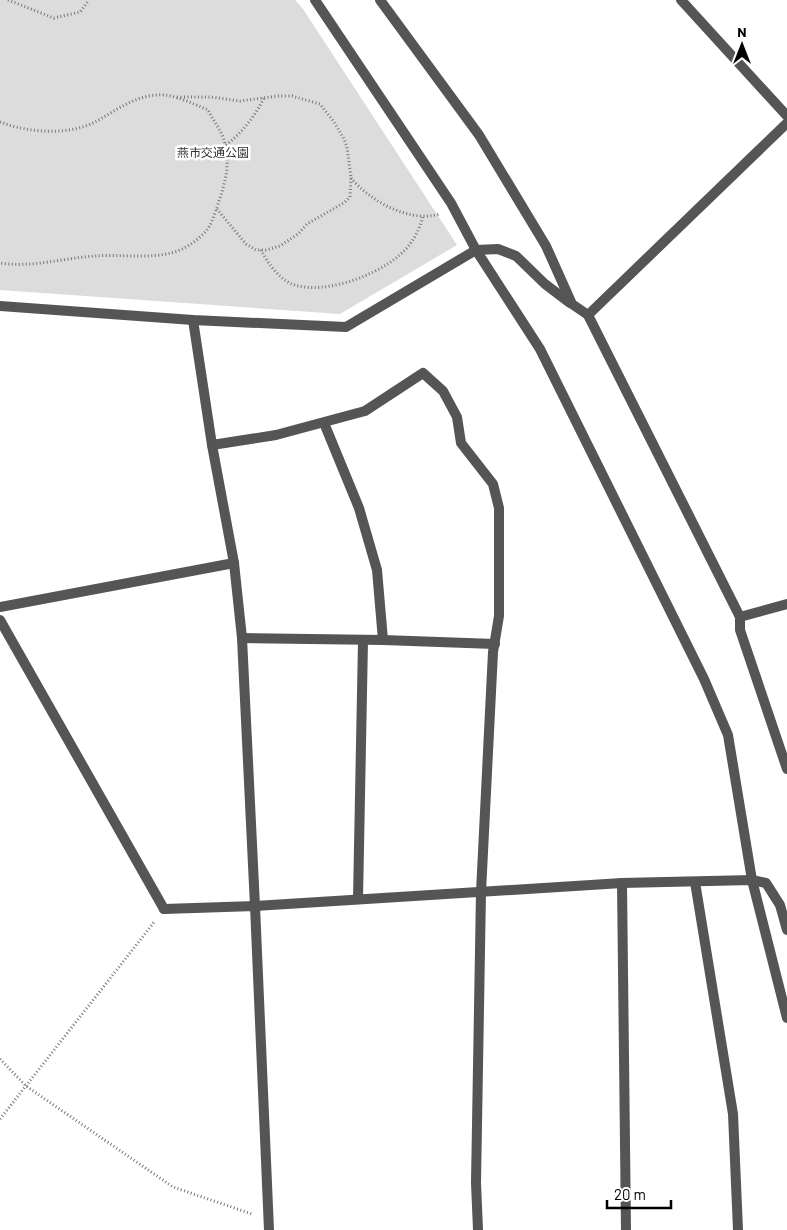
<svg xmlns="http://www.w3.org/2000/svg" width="787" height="1230" font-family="Barlow,'Noto Sans JP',sans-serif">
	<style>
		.green { fill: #dcdcdc }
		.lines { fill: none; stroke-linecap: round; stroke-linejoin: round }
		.path { stroke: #777; stroke-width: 3; stroke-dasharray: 1 2.5; stroke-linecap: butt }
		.lane { stroke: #555; stroke-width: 10 }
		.street { stroke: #555; stroke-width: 10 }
		.labels { text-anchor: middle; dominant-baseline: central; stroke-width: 5; stroke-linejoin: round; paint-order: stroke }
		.park-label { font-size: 12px; fill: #333; stroke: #fff }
	</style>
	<rect width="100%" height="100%" fill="#fff"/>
	<polygon class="green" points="0,0 295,0 303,9 457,245 340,314 0,290"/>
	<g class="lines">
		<g class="path">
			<polyline points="8,0 54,18 80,12 89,0"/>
			<polyline points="177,97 211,97 240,101 278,96 292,96 320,104 334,122 344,139 347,147 351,177 350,197 345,202 307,224 298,234 280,246 266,250 256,250 246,244 216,208"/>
			<path d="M0,122C29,133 69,136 97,121C118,109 139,93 165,95C179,97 194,104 208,110C213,121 223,132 225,144C231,166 224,186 217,207C214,215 212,224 206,231C197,241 184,250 171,253C147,259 119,254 95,256C63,258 32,268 0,263"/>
			<path d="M226,145C242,133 255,116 264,98"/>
			<path d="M351,178C370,201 409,223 440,214"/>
			<path d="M261,250C267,262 279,279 292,284C325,297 390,272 410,244C416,236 421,225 423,216"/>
			<polyline points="0,1059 26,1086 173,1187 252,1214"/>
			<polyline points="0,1119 155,921"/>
		</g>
		<polyline class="lane" points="164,909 255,906 269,1230"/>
		<g class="street">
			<polyline points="315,0 451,203 476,250 540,349 704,679 728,735 752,880 787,1018"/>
			<polyline points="380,0 479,135 546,246 572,304 588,315 740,617 740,630 787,769"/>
			<polyline points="681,0 787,116"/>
			<polyline points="0,306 193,320 346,327 476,250 498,249 516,256 545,284 570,303"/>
			<polyline points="588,315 787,123"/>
			<polyline points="193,320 212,445 234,563 242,638 255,906 622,883 752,880 766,883 780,905 787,930"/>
			<polyline points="324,423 359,508 377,570 383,640"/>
			<polyline points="212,445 276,435 365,411 423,373 443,391 457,417 461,443 493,484 499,508 499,616 493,652 481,892 476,1183 478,1230"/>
			<polyline points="0,607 234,563"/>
			<polyline points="740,617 787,604"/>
			<polyline points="0,620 164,909"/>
			<polyline points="242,638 383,640 495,644"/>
			<polyline points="695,882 733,1114 738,1230"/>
			<polyline points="622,883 626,1230"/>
			<polyline points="358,899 363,641"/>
		</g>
	</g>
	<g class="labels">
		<g class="park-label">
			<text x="213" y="152">燕市交通公園</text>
		</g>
	</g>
	<g transform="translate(742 45)" stroke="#ffffff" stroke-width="4" paint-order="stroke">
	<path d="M0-4L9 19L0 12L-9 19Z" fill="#000000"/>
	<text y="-8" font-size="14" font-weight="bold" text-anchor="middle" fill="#000000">N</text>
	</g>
	<path d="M607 1200v8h64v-8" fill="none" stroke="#000000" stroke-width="2.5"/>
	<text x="614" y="1200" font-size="15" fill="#000000" stroke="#ffffff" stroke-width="4" paint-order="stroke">20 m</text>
</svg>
